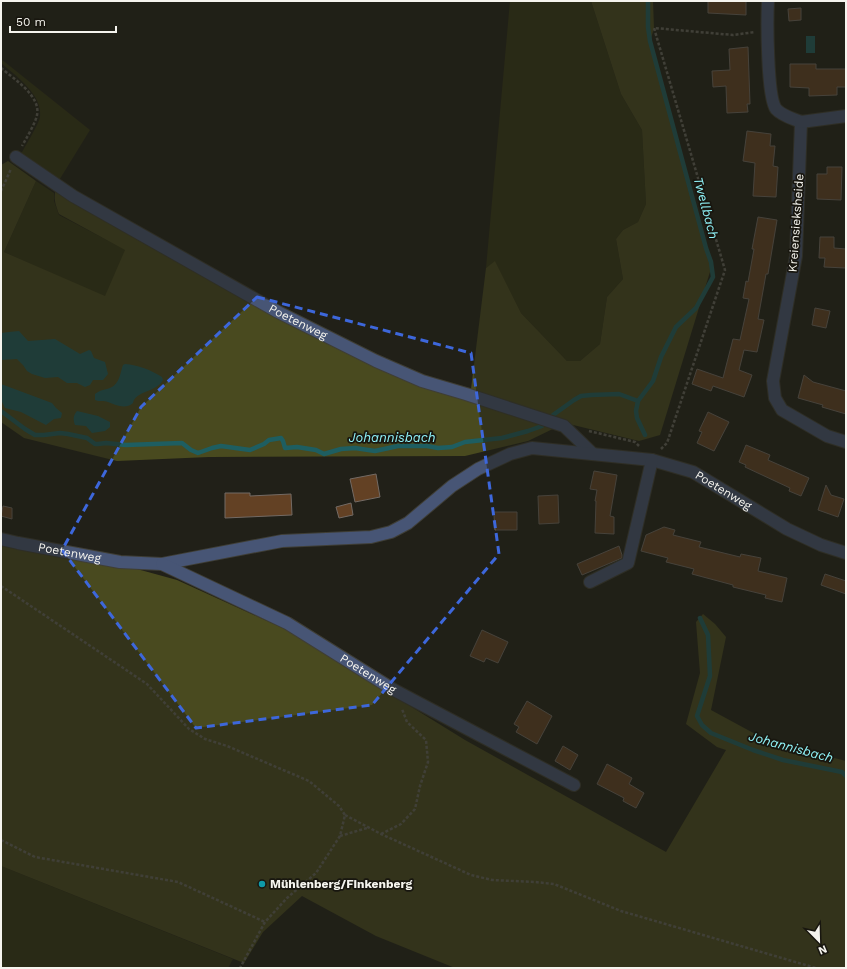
<svg xmlns="http://www.w3.org/2000/svg" width="847" height="969" font-family="'Work Sans',sans-serif">
	<style>
		.green { fill: #343515 }
		.forest { fill: #494a1f }
		.water { fill: #1e5e61 }
		.lines { fill: none; stroke-linecap: round; stroke-linejoin: round }
		.stream { stroke: #1e5e61; stroke-width: 4.5 }
		.building { fill: #634124; stroke: #736a64 }
		.minor-casing { stroke: #3f3e36; stroke-width: 14 }
		.path { stroke: #66655e; stroke-width: 2.5; stroke-dasharray: 3 2; stroke-linecap: butt }
		.minor { stroke: #475575; stroke-width: 12 }
		.marked { fill: none; stroke: #3d67db; stroke-width: 3; stroke-dasharray: 8 5; stroke-linejoin: round }
		.culture-dot { fill: #0f9aa8; stroke: #18160f; stroke-width: 1.5 }
		.labels { text-anchor: middle; dominant-baseline: central; stroke-width: 3.5; stroke-linejoin: round; paint-order: stroke }
		.street-label { font-size: 12px; fill: #f5f4ee; stroke: #18160f }
		.poi-label { font-size: 12px; font-weight: bold; fill: #f5f4ee; stroke: #18160f; text-anchor: start }
		.water-label { font-size: 13px; font-style: italic; fill: #90f3f8; stroke: #18160f }
	</style>
	<rect width="100%" height="100%" fill="#212018"/>
	<g class="green">
		<polygon points="510,1 591,1 621,94 642,130 646,204 638,222 623,230 616,239 623,279 607,297 600,344 580,361 567,361 521,313 495,262 486,268"/>
		<path d="M1,59L90,130L58,182L20,156C24,148 39,124 40,117C43,95 16,76 1,63Z"/>
		<polygon points="36,181 54,193 54,201 59,215 126,250 105,297 4,252"/>
		<polygon points="1,866 233,959 228,968 1,968"/>
	</g>
	<g class="forest">
		<path d="M591,1H653L654,28L650,42L707,247L713,262L660,435L639,441L565,423L528,441L465,456L209,457L117,461L24,438L1,422V165L8,161L36,181L4,252L105,296L125,250L59,214C54,201 53,196 58,182L279,308L378,358L419,375L471,389L486,268L495,261L521,313L567,361H580L600,344L607,297L623,279L616,239L623,230L638,222L646,204L642,130L621,94Z"/>
		<polygon points="1,545 137,569 177,580 287,630 465,740 666,852 726,750 717,747 686,724 700,673 696,622 703,614 715,624 726,637 711,710 768,741 846,761 846,968 455,968 376,936 302,896 263,932 244,963 1,866"/>
	</g>
	<g class="water">
		<rect x="806" y="36" width="9" height="17"/>
		<polygon points="9,332 19,331 28,341 55,339 80,354 89,350 91,351 94,358 105,362 108,374 103,380 93,380 90,385 85,387 77,383 67,383 58,377 45,378 32,374 27,371 23,365 17,359 1,360 1,333"/>
		<path d="M125,364C138,365 151,370 162,377L163,380C157,392 135,391 133,403C125,410 116,405 108,402C104,400 99,402 95,400V394C100,390 104,390 110,388C120,384 120,373 123,365Z"/>
		<polygon points="1,384 52,403 56,408 62,413 61,418 54,419 46,425 21,412 5,408 1,400"/>
		<path d="M77,411L98,416L110,422V427L105,431L92,433L86,426L75,425C73,419 73,416 77,411Z"/>
	</g>
	<g class="lines">
		<g class="stream">
			<polyline points="1,411 25,429 35,435 44,435 60,433 68,434 87,438 95,444 98,444 106,443 126,445 182,443 191,450 198,453 212,448 221,446 250,450 264,444 269,440 281,438 283,441 285,448 297,447 316,450 324,454 341,449 355,448 375,451 398,446 427,446 438,448 452,447 465,442 502,438 528,431 542,426"/>
			<polyline points="553,415 574,400 581,396 591,395 619,394 638,401"/>
			<polyline points="645,435 637,418 636,411 638,401 653,381 661,357 676,327 696,308 713,277 711,262 706,248 650,41 648,27 648,1"/>
			<polyline points="700,618 708,635 710,676 697,716 702,725 711,733 753,750 783,760 842,772 846,776"/>
		</g>
	</g>
	<g class="building">
		<polygon points="708,1 746,1 746,15 708,13"/>
		<polygon points="801,8 801,20 789,21 788,9"/>
		<polygon points="748,47 750,104 747,104 748,112 727,113 726,86 713,87 712,71 730,70 729,49"/>
		<polygon points="790,64 816,64 816,69 846,69 846,87 837,87 837,95 809,96 809,88 790,87"/>
		<polygon points="747,131 771,134 770,146 775,146 773,166 778,167 776,197 753,196 755,163 743,161"/>
		<polygon points="827,167 842,167 841,200 817,199 817,174 827,174"/>
		<polygon points="758,217 777,220 768,274 766,274 758,319 764,320 757,352 744,350 739,370 752,375 744,397 713,386 711,391 692,384 697,369 723,378 733,339 740,340 749,299 743,298 746,281 748,282 754,249 752,249"/>
		<polygon points="820,237 834,237 834,248 846,249 846,268 824,267 825,258 819,258"/>
		<polygon points="815,308 830,311 826,328 812,325"/>
		<polygon points="804,375 813,382 846,391 846,414 822,407 823,405 798,398"/>
		<polygon points="708,412 729,422 714,451 697,443 702,432 699,431"/>
		<polygon points="746,445 770,455 768,460 809,478 801,496 789,491 790,488 745,467 746,465 739,462"/>
		<polygon points="594,471 617,475 610,516 614,517 614,534 595,533 596,501 595,501 597,490 590,489"/>
		<polygon points="376,474 380,497 355,502 350,479"/>
		<polygon points="826,485 831,495 844,499 838,517 818,510"/>
		<polygon points="225,493 250,493 250,496 291,494 292,515 225,518"/>
		<polygon points="558,495 559,523 539,524 538,496"/>
		<polygon points="351,503 353,515 339,518 336,507"/>
		<polygon points="3,506 12,508 12,519 1,516"/>
		<polygon points="494,512 517,512 517,530 495,530"/>
		<polygon points="664,527 675,530 673,535 701,542 699,547 740,557 741,554 761,558 758,571 787,578 782,602 765,598 766,595 733,587 733,585 692,574 694,569 666,562 668,558 641,551 646,535"/>
		<polygon points="619,546 622,555 622,558 582,575 577,564"/>
		<polygon points="825,574 846,581 846,594 821,585"/>
		<polygon points="482,630 508,642 498,663 486,658 484,662 470,656"/>
		<polygon points="527,701 552,716 537,744 516,732 519,727 514,724"/>
		<polygon points="563,746 578,755 570,770 555,761"/>
		<polygon points="607,764 632,778 629,784 644,793 636,808 623,801 624,798 597,784"/>
	</g>
	<g class="lines">
		<defs>
			<g id="minor">
				<path d="M768,1C767,20 767,97 776,109C782,116 794,119 801,122L796,256L773,381L775,398L782,410L827,436L846,442"/>
				<polyline points="801,122 846,116"/>
				<path id="s1" d="M16,157L73,196L278,312L376,361L422,381L466,394L564,426L593,454"/>
				<path id="s2" d="M1,539L18,543L120,562L162,564L282,541L371,537L391,532L408,523L452,486L478,469L510,454L532,448L652,460L693,472L787,529L821,545L846,553"/>
				<path id="s3" d="M162,564L287,623L394,690L574,785"/>
				<polyline points="590,582 628,563 652,460"/>
			</g>
		</defs>
		<use href="#minor" class="minor-casing"/>
		<g class="path">
			<path d="M1,68C14,79 41,96 37,115C36,122 26,139 22,146"/>
			<polyline points="1,191 11,169"/>
			<polyline points="589,431 635,442 639,446"/>
			<polyline points="661,449 667,443 725,270 654,28 733,35 755,32"/>
			<polyline points="1,586 147,684 189,729 205,739 227,746 309,781 339,806 345,815 340,836 316,873 287,898 265,922 240,968"/>
			<polyline points="345,815 381,834 471,875 492,880 535,882 554,884 621,911 816,968"/>
			<polyline points="381,834 401,824 415,809 420,786 428,762 426,740 407,722 402,709"/>
			<polyline points="340,836 367,828"/>
			<polyline points="1,840 35,857 178,882 265,922"/>
		</g>
		<use href="#minor" class="minor"/>
	</g>
	<path d="M0 0H847V969H0ZM257,297L471,353L499,554L372,705L196,728L62,550L141,407Z" fill="#212018" fill-opacity=".55" fill-rule="evenodd"/>
	<path class="marked" d="M257,297L471,353L499,554L372,705L196,728L62,550L141,407Z"/>
	<circle class="culture-dot" cx="262" cy="884" r="4"/>
	<g class="labels">
		<g class="street-label">
			<text transform="translate(796 223) rotate(-86)">Kreiensieksheide</text>
			<text stroke="none"><textPath href="#s1" startOffset="327">Poetenweg</textPath></text>
			<text stroke="none"><textPath href="#s2" startOffset="760">Poetenweg</textPath></text>
			<text stroke="none"><textPath href="#s2" startOffset="70">Poetenweg</textPath></text>
			<text stroke="none"><textPath href="#s3" startOffset="234">Poetenweg</textPath></text>
		</g>
		<g class="poi-label">
			<text x="270" y="884">Mühlenberg/Finkenberg</text>
		</g>
		<g class="water-label">
			<text transform="translate(706 208) rotate(75)">Twellbach</text>
			<text x="392" y="437">Johannisbach</text>
			<text transform="translate(791 747) rotate(15)">Johannisbach</text>
		</g>
	</g>
	<rect width="847" height="969" fill="none" stroke="#f5f4ee" stroke-width="4"/>
	<g transform="translate(819 941) rotate(157)" stroke="#18160f" stroke-width="3" paint-order="stroke">
	<path d="M0-3L7 15L0 10L-7 15Z" fill="#f5f4ee"/>
	<text y="-6" font-size="11" font-weight="bold" text-anchor="middle" fill="#f5f4ee">N</text>
	</g>
	<path d="M10 26v6h106v-6" fill="none" stroke="#f5f4ee" stroke-width="2"/>
	<text x="16" y="26" font-size="12" fill="#f5f4ee" stroke="#18160f" stroke-width="3" paint-order="stroke">50 m</text>
</svg>
